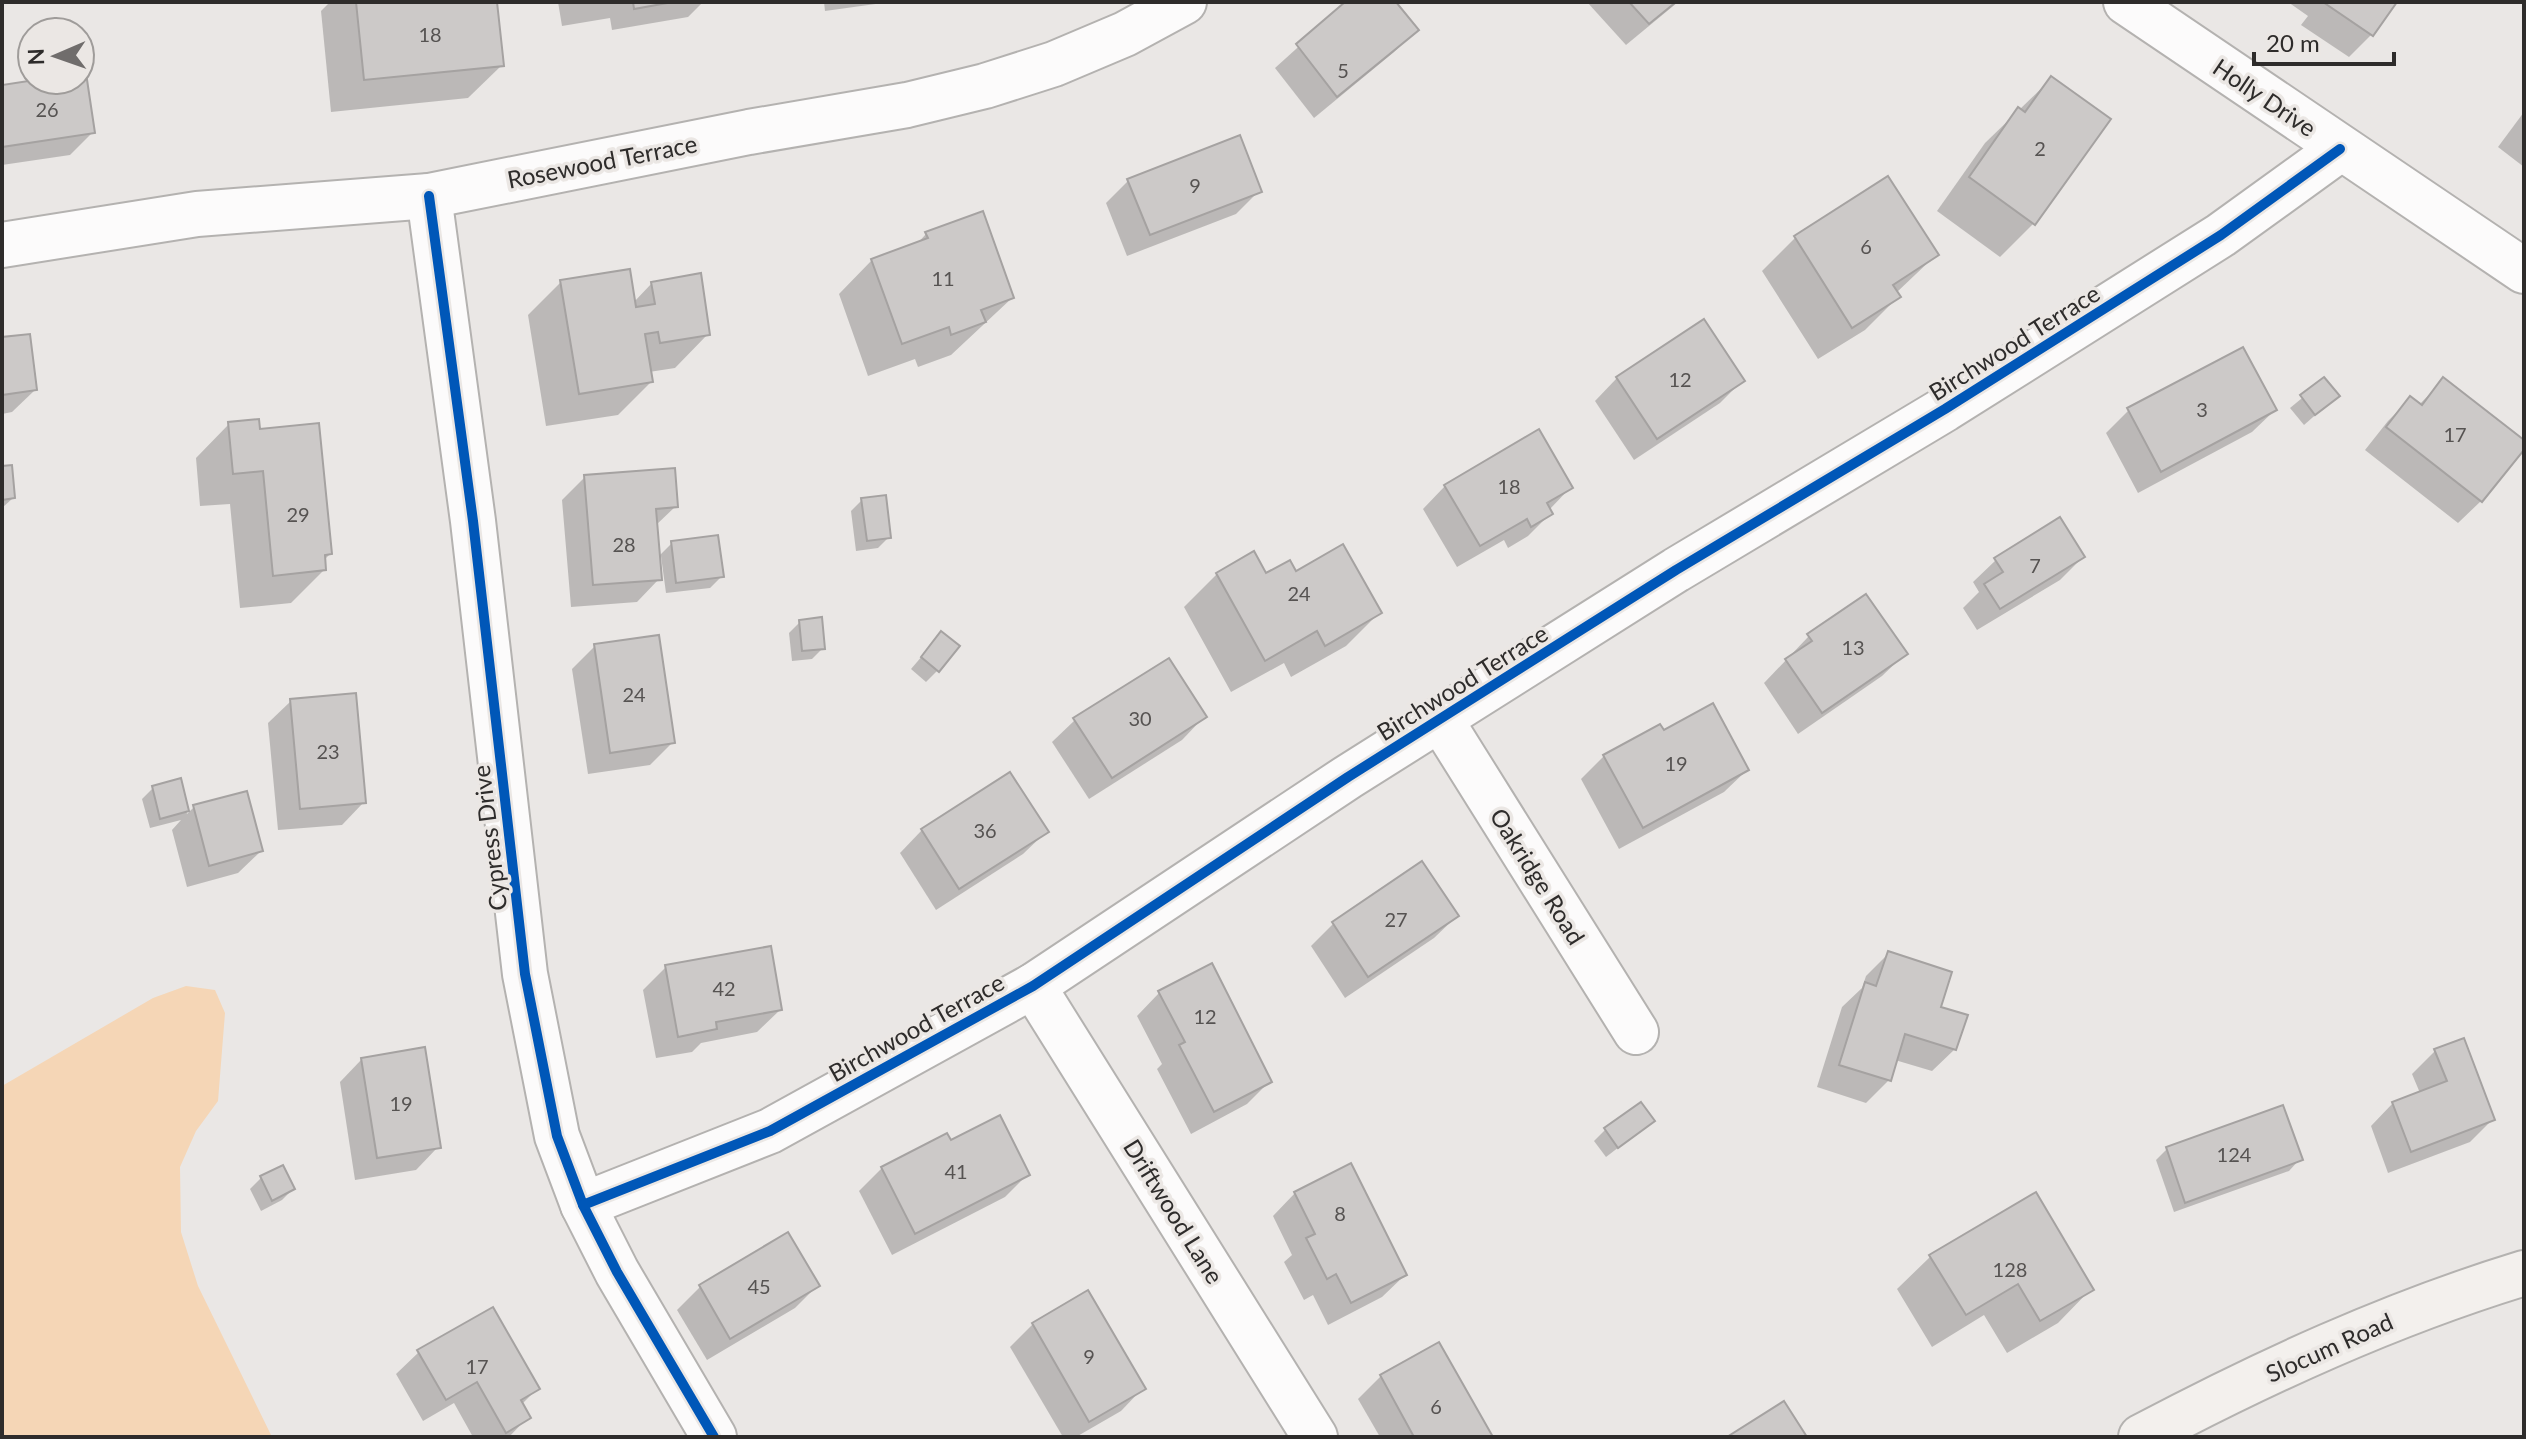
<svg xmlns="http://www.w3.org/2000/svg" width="2526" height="1439" font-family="Lato,sans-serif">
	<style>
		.green { fill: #f5d6b6 }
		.shadow { fill: #0003 }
		.building { fill: #ccc9c8; stroke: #a5a2a1; stroke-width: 2 }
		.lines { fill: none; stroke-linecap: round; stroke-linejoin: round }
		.street-casing { stroke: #b4b2b0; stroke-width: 48 }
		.secondary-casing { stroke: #b4b2b0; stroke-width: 48 }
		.street { stroke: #fcfbfb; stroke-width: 44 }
		.secondary { stroke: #f3f0ed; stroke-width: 44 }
		.cycleway-casing { stroke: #ebe7e4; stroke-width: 15 }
		.cycleway { stroke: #0057b8; stroke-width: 10 }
		.labels { text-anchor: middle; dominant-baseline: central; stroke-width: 7; stroke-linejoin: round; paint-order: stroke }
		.number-label { font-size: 20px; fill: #565352 }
		.street-label { font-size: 24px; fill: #2e2c2b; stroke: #ebe7e4 }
	</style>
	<rect width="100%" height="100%" fill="#eae7e5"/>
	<polygon class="green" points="186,986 215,990 225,1013 218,1101 196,1131 180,1167 181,1232 198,1286 272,1437 2,1437 2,1086 153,998"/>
	<g class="shadow">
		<polygon points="330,2 495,2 502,65 468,98 331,112 321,11"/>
		<polygon points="558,2 703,2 688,17 612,30 610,18 562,26"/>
		<polygon points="824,2 890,2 825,11"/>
		<polygon points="1348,2 1394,2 1416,30 1394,52 1314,118 1275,68"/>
		<polygon points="1587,2 1678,2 1626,45"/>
		<polygon points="2288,2 2394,2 2371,35 2349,57 2301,25 2308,16"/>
		<polygon points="80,76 93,132 70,155 2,165 2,87 50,80 80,80"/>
		<polygon points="2051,79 2108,119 2033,224 2000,257 1937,211 1985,143"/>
		<polygon points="2524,112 2524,167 2498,147"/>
		<polygon points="1887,179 1936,255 1896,293 1898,297 1865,330 1818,359 1762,271 1795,238"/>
		<polygon points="1129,180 1259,191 1236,214 1127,256 1106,203"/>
		<polygon points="926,234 1012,298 951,355 918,367 915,359 868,376 839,294 872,260 916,245"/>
		<polygon points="561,282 634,302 652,283 708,334 675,368 649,372 651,382 618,415 546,426 528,315"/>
		<polygon points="2,339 35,390 12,412 2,414"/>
		<polygon points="1617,378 1742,381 1720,403 1634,460 1595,401"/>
		<polygon points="2324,380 2337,396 2304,425 2290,408"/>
		<polygon points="2443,380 2524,443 2524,446 2481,501 2458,523 2365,450 2388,421 2411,398 2419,405"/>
		<polygon points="2129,410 2275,410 2252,432 2138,493 2106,433"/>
		<polygon points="229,424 258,431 330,554 324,560 324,570 291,603 240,608 230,504 200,506 196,458"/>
		<polygon points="2,468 13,498 2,508"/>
		<polygon points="585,477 676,506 655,526 659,579 637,602 571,607 562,500"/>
		<polygon points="1445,486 1571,487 1549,510 1551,513 1528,536 1508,548 1504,540 1457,567 1423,509"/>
		<polygon points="862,500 889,537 878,548 856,551 851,511"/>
		<polygon points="672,543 721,577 710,588 666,593 661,556 658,557"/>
		<polygon points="2083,557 2060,580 1977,630 1963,608 1979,592 1973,582 1996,560"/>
		<polygon points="1217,574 1295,574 1379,613 1346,646 1291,677 1284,663 1231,692 1184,607"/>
		<polygon points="800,622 823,648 812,659 792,661 789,633"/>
		<polygon points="941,634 937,671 926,682 911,669"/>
		<polygon points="1809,636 1905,654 1882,676 1798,734 1764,683"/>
		<polygon points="595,646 673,742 650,765 588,774 572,669"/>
		<polygon points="291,701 364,802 342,825 278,830 268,723"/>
		<polygon points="1204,717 1182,740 1089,799 1052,742 1075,720"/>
		<polygon points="1663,733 1747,770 1724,792 1619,849 1581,779 1604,756"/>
		<polygon points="179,781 187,814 194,807 261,851 238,873 187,887 172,830 181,820 150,828 142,799 153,788"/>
		<polygon points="922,830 1046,832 1023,854 936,910 900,853"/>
		<polygon points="1457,916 1434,938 1345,998 1311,946 1333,924"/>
		<polygon points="1888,954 1938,1008 1955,1049 1932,1071 1895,1060 1889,1080 1866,1103 1817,1087 1842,1007 1862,988 1866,976"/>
		<polygon points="666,967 780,1010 757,1032 701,1043 692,1052 656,1058 643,990"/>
		<polygon points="1159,993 1270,1081 1247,1104 1191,1134 1157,1069 1162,1064 1137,1016"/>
		<polygon points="2435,1051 2492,1120 2470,1142 2388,1173 2371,1126 2393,1103 2420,1093 2412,1074"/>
		<polygon points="362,1059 438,1147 416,1170 355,1180 340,1082"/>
		<polygon points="2282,1107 2300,1159 2289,1171 2174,1212 2156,1160 2167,1149"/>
		<polygon points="1653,1121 1606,1157 1594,1141 1605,1130"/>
		<polygon points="951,1143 1028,1174 1005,1197 892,1255 859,1191 882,1168"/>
		<polygon points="261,1178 293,1189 282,1200 261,1211 250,1189"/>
		<polygon points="1295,1193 1405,1275 1382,1297 1328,1325 1313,1295 1304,1300 1284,1262 1292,1255 1273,1216"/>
		<polygon points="788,1235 817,1286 795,1308 707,1360 677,1310 700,1287"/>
		<polygon points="1931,1256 2091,1289 2058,1323 2007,1353 1984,1315 1932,1347 1897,1289"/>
		<polygon points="1033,1324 1143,1388 1121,1411 1076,1437 1063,1437 1010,1347"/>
		<polygon points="419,1352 537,1389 521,1405 528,1417 509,1437 473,1437 454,1403 423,1421 396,1374"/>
		<polygon points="1381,1376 1490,1437 1380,1437 1358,1399"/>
	</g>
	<g class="building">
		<polygon points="356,2 497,2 504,66 364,80"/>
		<polygon points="633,2 673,2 634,9"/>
		<polygon points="1345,2 1396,2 1419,30 1337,97 1296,44"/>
		<polygon points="1629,2 1676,2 1649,24"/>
		<polygon points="2323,2 2397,2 2373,36"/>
		<polygon points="86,73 95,133 2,147 2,85 35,80 80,80 80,74"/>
		<polygon points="2051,76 2111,119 2035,225 1969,177 2018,107 2025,112"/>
		<polygon points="1240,135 1262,192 1150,235 1127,179"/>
		<polygon points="1888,176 1939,255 1893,285 1901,297 1852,328 1794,236"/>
		<polygon points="983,211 1014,298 981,310 986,322 951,335 949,327 902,344 871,259 928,238 925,232"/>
		<polygon points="630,269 636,307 655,304 651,282 701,273 710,335 660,343 658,332 645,334 653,382 579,394 560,280"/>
		<polygon points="1704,319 1745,381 1657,439 1616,377"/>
		<polygon points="30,334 37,390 2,395 2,337"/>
		<polygon points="2243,347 2277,410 2161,472 2127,408"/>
		<polygon points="2324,377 2340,396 2315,415 2300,395"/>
		<polygon points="2443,377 2524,440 2524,450 2482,502 2386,427 2410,396 2422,405"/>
		<polygon points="259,419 260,429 319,423 332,554 325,555 326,570 273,576 263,471 233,474 228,422"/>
		<polygon points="1539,429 1573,488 1547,503 1553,514 1531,527 1527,519 1480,546 1444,485"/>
		<polygon points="12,465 15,498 2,500 2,466"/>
		<polygon points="675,468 678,507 656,509 662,580 593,585 584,475"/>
		<polygon points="886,495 891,538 867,541 861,498"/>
		<polygon points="2060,517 2085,557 2000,609 1984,584 2003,572 1994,558"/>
		<polygon points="718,535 724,577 676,583 671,541"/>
		<polygon points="1343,544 1382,613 1325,646 1317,631 1265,661 1216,573 1254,551 1266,573 1290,560 1296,571"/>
		<polygon points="1866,594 1908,654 1822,713 1785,659 1812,641 1807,634"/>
		<polygon points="822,617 825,649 802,651 799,620"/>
		<polygon points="941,631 960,646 939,672 921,657"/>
		<polygon points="659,635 675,743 610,753 594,644"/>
		<polygon points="1169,658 1207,717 1112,778 1073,718"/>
		<polygon points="356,693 366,803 300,809 290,699"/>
		<polygon points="1713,703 1749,770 1643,828 1603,755 1660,724 1664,730"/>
		<polygon points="1010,772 1049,832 959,889 921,829"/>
		<polygon points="181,778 189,811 160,819 152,786"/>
		<polygon points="247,791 263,851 209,866 193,805"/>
		<polygon points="1422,861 1459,916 1368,977 1332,922"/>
		<polygon points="771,946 782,1010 716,1022 717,1029 678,1037 665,965"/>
		<polygon points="1888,951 1952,972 1941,1007 1968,1015 1956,1050 1905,1034 1891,1081 1839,1065 1865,982 1876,986"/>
		<polygon points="1212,963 1272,1082 1214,1112 1179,1045 1185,1042 1158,991"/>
		<polygon points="2464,1038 2495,1120 2411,1152 2392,1102 2447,1081 2434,1049"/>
		<polygon points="425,1047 441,1148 377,1158 361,1058"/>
		<polygon points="1641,1102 1655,1121 1618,1148 1604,1128"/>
		<polygon points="2283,1105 2303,1160 2185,1203 2166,1147"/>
		<polygon points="1000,1115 1030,1175 915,1234 881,1167 947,1133 951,1140"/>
		<polygon points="1351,1163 1407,1275 1351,1303 1336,1274 1327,1279 1306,1238 1315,1234 1294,1192"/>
		<polygon points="283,1165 295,1189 272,1201 260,1176"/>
		<polygon points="2036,1192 2094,1290 2040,1321 2018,1284 1966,1315 1929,1255"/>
		<polygon points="788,1232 820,1286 730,1339 699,1285"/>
		<polygon points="1088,1290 1146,1389 1089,1422 1032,1323"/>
		<polygon points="493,1307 540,1389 521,1400 531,1418 506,1433 477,1382 446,1400 417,1350"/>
		<polygon points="1439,1342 1493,1437 1414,1437 1380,1375"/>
		<polygon points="1784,1401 1807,1437 1727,1437"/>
	</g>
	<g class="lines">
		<defs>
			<g id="street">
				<polyline points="2126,2 2524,271"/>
				<polyline points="429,196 473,521 525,974 557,1136 583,1205 617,1272 714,1437"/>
				<polyline points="2,245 197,214 429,196 749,132 907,105 985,86 1054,64 1125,34 1184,2"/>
				<polyline points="1440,719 1636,1032"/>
				<polyline points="1033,986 1315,1437"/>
				<polyline points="583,1205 770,1131 1033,986 1348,777 1676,570 1945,409 2221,235 2340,149"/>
			</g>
			<path id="secondary" d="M2141,1437C2264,1372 2390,1314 2524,1273"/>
		</defs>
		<use href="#street" class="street-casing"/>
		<use href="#secondary" class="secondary-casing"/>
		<use href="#street" class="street"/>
		<use href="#secondary" class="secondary"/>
		<defs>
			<g id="cycleway">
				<polyline points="429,196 473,521 525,974 557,1136 583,1205 617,1272 714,1437"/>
				<polyline points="583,1205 770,1131 1033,986 1348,777 1676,570 1945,409 2221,235 2340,149"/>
			</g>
		</defs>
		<use href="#cycleway" class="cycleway-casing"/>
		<use href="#cycleway" class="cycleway"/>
	</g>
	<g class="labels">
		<g class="number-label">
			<text x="430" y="34">18</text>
			<text x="1343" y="70">5</text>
			<text x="47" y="109">26</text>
			<text x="2040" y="148">2</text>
			<text x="1195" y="185">9</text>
			<text x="1866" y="246">6</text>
			<text x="943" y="278">11</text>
			<text x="1680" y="379">12</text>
			<text x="2202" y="409">3</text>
			<text x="2455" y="434">17</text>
			<text x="1509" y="486">18</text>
			<text x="298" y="514">29</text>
			<text x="624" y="544">28</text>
			<text x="2035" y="565">7</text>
			<text x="1299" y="593">24</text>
			<text x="1853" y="647">13</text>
			<text x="634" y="694">24</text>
			<text x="1140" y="718">30</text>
			<text x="328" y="751">23</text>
			<text x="1676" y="763">19</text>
			<text x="985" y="830">36</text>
			<text x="1396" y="919">27</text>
			<text x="724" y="988">42</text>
			<text x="1205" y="1016">12</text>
			<text x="401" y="1103">19</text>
			<text x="2234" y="1154">124</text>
			<text x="956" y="1171">41</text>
			<text x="1340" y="1213">8</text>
			<text x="2010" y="1269">128</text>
			<text x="759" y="1286">45</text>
			<text x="1089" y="1356">9</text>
			<text x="477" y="1366">17</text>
			<text x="1436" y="1406">6</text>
		</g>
		<g class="street-label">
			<text transform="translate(2265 97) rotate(34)">Holly Drive</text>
			<text transform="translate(602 161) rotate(-11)">Rosewood Terrace</text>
			<text transform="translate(2014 342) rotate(-32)">Birchwood Terrace</text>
			<text transform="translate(1462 682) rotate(-32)">Birchwood Terrace</text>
			<text transform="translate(489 838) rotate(-97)">Cypress Drive</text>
			<text transform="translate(1538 876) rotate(58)">Oakridge Road</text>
			<text transform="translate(916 1027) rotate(-29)">Birchwood Terrace</text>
			<text transform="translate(1174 1211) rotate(58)">Driftwood Lane</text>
			<text transform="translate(2329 1347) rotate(-24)">Slocum Road</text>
		</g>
	</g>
	<rect width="2526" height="1439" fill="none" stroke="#2e2c2b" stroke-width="8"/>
	<g transform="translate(56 56) rotate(268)"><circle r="38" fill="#ebe7e4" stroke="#9f9c9a" stroke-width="2"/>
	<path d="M0-6L14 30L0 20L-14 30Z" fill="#706d6c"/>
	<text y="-12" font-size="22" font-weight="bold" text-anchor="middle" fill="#2e2c2b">N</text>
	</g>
	<path d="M2254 52v12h140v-12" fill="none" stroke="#2e2c2b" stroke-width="4"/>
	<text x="2266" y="52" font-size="24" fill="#2e2c2b" stroke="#ebe7e4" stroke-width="6" paint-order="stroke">20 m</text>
</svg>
